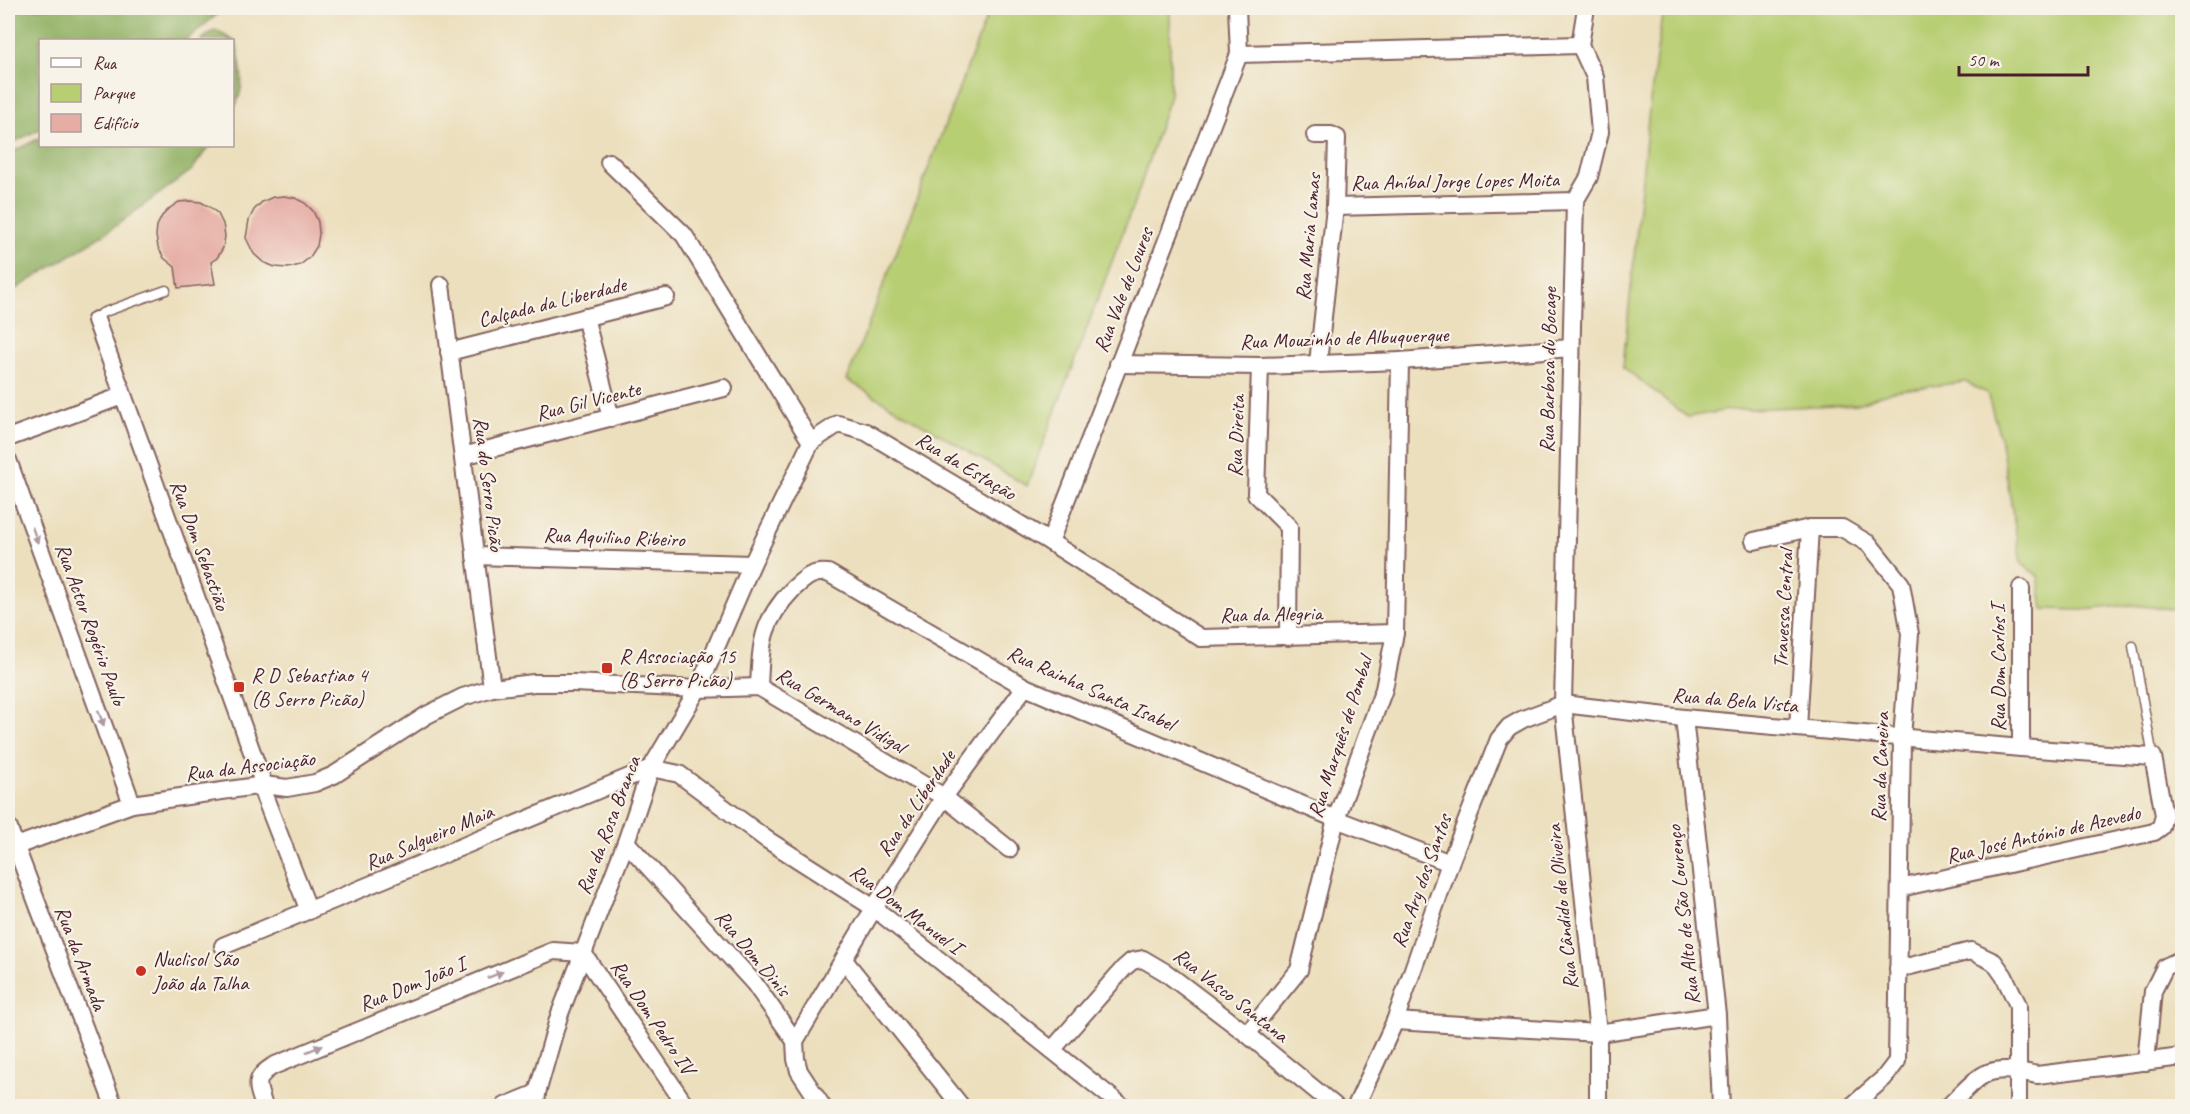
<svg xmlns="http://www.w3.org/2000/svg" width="2190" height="1114" font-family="Caveat,sans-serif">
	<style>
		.green { fill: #b7ce72; stroke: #80764e; stroke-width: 1.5 }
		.forest { fill: #91b164; stroke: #6e6848; stroke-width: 1.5 }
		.building { fill: #e6ada5 }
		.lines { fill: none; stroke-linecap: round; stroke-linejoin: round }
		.lane-casing { stroke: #83625e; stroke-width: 11 }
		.street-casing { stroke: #83625e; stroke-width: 20 }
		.lane { stroke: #fff; stroke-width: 8 }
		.street { stroke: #fff; stroke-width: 16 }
		.oneway { fill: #ae9aa0 }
		.poi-dot { fill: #c8321e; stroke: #f7f3e8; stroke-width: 2 }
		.labels { text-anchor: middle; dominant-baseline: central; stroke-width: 4.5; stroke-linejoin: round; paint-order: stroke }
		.street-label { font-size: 21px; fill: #4a1f2b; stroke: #f7f3e8 }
		.poi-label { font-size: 21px; fill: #4a1f2b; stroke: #f7f3e8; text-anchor: start }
	</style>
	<rect width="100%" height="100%" fill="#f7f3e8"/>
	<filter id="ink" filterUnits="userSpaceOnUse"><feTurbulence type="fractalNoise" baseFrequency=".0167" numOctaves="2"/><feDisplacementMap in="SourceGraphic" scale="12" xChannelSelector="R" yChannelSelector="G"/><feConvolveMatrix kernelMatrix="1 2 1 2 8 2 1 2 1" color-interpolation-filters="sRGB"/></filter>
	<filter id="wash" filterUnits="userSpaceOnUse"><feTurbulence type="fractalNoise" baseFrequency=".008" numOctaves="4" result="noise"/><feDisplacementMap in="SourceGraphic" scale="24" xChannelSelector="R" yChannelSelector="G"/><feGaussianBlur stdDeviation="1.35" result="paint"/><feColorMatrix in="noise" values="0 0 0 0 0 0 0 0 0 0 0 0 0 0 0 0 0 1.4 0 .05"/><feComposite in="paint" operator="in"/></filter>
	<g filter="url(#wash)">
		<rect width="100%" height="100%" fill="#ecdfbd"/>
		<g class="green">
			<polygon points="990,8 1170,8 1170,95 1139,190 1027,486 847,380"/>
			<polygon points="1663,8 2182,8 2182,564 2181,565 2182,604 2171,609 2131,605 2082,610 2043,609 2038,576 2021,563 2000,437 1987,393 1965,382 1892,391 1857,404 1729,410 1687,417 1623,367 1649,109"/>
		</g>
		<g class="forest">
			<polygon points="8,8 225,8 186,40 40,40 40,129 8,145"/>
			<path d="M215,30L236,42C241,66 247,88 233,110L232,40H201Z"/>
			<polygon points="40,138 40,146 209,146 192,170 103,235 8,294 8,154"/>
		</g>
		<g id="blocks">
			<g class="building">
				<polygon points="284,196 295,198 305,203 313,211 318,222 319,234 317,246 310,257 300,265 288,268 275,267 263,262 254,254 246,238 249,220 254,210 262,202 273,197"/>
				<polygon points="190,201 201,202 210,207 218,214 223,224 225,236 223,248 217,258 211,262 215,284 178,288 175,267 164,258 158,247 156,236 157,226 162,216 170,208 179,202"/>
			</g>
		</g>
	</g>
	<g filter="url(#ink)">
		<use href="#blocks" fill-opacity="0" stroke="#83625e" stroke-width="1.5"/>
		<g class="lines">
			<defs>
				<g id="lane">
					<polyline points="96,320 102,313 166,290"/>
					<polyline points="2133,646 2153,757"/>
				</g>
				<g id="street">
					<polyline points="1580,45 1595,77 1600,132 1589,177 1575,201 1563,704 1598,1033 1598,1106"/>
					<polyline points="1580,45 1586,8"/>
					<polyline points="1239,54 1580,45"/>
					<polyline points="1315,135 1331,135 1337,138 1335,207 1318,363"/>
					<polyline points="609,162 684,235 811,442"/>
					<polyline points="1335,207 1575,201"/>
					<polyline points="441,285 492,688"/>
					<polyline points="585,317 611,418"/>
					<polyline points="96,320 264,785"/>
					<polyline points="449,352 666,297"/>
					<polyline points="1118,364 1260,366 1400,361 1571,348"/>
					<polyline points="1260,366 1256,494 1289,527 1288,637"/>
					<polyline points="8,438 122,396"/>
					<polyline points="811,442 838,424 866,432 1050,542 1201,638 1395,633"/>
					<polyline points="463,456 724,388"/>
					<polyline points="8,460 132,804"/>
					<polyline points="1754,541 1810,528 1842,528 1869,544 1901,584 1910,634 1902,738 1897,1061 1884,1078 1852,1106"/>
					<polyline points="1050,542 1239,54 1237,8"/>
					<polyline points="475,556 752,564"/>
					<path d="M759,687C761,644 761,622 793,589C805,578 812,571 828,573L1025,687L1336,819L1450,863"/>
					<polyline points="1684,718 1717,1015 1721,1106"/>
					<polyline points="1798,728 1810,528"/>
					<polyline points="2021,748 2021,588"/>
					<polyline points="260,785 309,911"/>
					<polyline points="8,826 114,1106"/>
					<polyline points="626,842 754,983 795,1041 796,1059 799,1071 822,1106"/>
					<polyline points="8,849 132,804 264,785 287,788 315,783 334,775 427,715 463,697 492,688 534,683 574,683 698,689 759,687 944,797 1009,849"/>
					<polyline points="223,946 651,768 679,774 766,839 874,908 1122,1106"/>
					<polyline points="844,960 961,1106"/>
					<polyline points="1898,969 1971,951 1994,962 2004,976 2018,1005 2018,1106"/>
					<polyline points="1395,1021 1598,1033 1717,1015"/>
					<polyline points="1247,1034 1299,970 1336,819 1384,689 1395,633 1400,361"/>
					<polyline points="795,1041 874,908 944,797 1025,687"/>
					<polyline points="1052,1050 1124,968 1132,961 1143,959 1165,972 1247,1034 1335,1106"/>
					<polyline points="2146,1062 2153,991 2165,967 2182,959"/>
					<path d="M264,1106C257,1086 253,1078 273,1066L553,951L583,953L686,1106"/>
					<polyline points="505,1106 537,1093"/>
					<polyline points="536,1106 537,1093 559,1016 626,842 651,768 698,689 752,564 811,442"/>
					<polyline points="1356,1106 1395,1021 1450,863 1499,739 1509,727 1523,719 1563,704 1684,718 2021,748 2153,757 2164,815 2161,827 2154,832 1900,888"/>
					<path d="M1949,1106C1983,1072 1987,1063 2037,1075L2182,1057"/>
				</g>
			</defs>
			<use href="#lane" class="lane-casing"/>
			<use href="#street" class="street-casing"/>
			<use href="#lane" class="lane"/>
			<use href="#street" class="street"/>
		</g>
		<defs><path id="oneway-solid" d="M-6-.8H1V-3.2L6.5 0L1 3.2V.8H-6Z" transform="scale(1.5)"/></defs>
		<g class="oneway">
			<use href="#oneway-solid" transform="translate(35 535) rotate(70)"/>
			<use href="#oneway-solid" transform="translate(101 718) rotate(70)"/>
			<use href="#oneway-solid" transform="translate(495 975) rotate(-22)"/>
			<use href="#oneway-solid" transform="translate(314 1049) rotate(-22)"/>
		</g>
	</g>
	<g class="poi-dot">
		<rect x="601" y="662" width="12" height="12" rx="3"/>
		<rect x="233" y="681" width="12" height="12" rx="3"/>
		<circle cx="141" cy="971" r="6"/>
	</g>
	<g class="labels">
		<g class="street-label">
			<text transform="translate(1455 181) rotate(-1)">Rua Aníbal Jorge Lopes Moita</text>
			<text transform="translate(1308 237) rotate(-85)">Rua Maria Lamas</text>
			<text transform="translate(1123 290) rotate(-69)">Rua Vale de Loures</text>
			<text transform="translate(552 302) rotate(-14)">Calçada da Liberdade</text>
			<text transform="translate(1344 338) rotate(-2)">Rua Mouzinho de Albuquerque</text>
			<text transform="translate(1548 370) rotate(-89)">Rua Barbosa du Bocage</text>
			<text transform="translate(588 401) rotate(-14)">Rua Gil Vicente</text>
			<text transform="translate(1236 436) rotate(-88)">Rua Direita</text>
			<text transform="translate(966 466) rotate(31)">Rua da Estação</text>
			<text transform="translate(489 484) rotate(83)">Rua do Serro Picão</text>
			<text transform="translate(614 537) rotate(2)">Rua Aquilino Ribeiro</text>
			<text transform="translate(200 545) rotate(70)">Rua Dom Sebastião</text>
			<text transform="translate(1783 609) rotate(-87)">Travessa Central</text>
			<text transform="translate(1271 614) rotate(-1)">Rua da Alegria</text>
			<text transform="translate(91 624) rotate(70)">Rua Actor Rogério Paulo</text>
			<text transform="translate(1998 668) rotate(-90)">Rua Dom Carlos I</text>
			<text transform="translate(1091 688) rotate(24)">Rua Rainha Santa Isabel</text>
			<text transform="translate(1735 700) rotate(5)">Rua da Bela Vista</text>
			<text transform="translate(841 710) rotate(31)">Rua Germano Vidigal</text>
			<text transform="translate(1340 737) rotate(-72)">Rua Marquês de Pombal</text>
			<text transform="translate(250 766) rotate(-7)">Rua da Associação</text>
			<text transform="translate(1880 767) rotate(-88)">Rua da Caneira</text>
			<text transform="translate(916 803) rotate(-56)">Rua da Liberdade</text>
			<text transform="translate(608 825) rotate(-69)">Rua da Rosa Branca</text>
			<text transform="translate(2043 834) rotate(-13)">Rua José António de Azevedo</text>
			<text transform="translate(429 837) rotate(-23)">Rua Salgueiro Maia</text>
			<text transform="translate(1421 881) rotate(-70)">Rua Ary dos Santos</text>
			<text transform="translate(1562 907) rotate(-96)">Rua Cândido de Oliveira</text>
			<text transform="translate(906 909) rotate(37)">Rua Dom Manuel I</text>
			<text transform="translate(1683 915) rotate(-96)">Rua Alto de São Lourenço</text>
			<text transform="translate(753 953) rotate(50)">Rua Dom Dinis</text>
			<text transform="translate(81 958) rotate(69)">Rua da Armada</text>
			<text transform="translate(412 984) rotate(-22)">Rua Dom João I</text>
			<text transform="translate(1231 995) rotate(38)">Rua Vasco Santana</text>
			<text transform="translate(653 1017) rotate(56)">Rua Dom Pedro IV</text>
		</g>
		<g class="poi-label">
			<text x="619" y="656">R Associação 15<tspan x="619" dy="24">(B Serro Picão)</tspan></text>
			<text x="251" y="675">R D Sebastiao 4<tspan x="251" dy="24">(B Serro Picão)</tspan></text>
			<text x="153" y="959">Nuclisol São<tspan x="153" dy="24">João da Talha</tspan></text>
		</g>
	</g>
	<rect width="2190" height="1114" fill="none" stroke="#f7f3e8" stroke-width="30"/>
	<rect x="39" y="39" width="195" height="108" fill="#f7f3e8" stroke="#b29e9c" stroke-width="1.5"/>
	<rect x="51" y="58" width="30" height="9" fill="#ffffff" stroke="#b29e9c" stroke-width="1.5"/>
	<text x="93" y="69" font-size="18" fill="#4a1f2b">Rua</text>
	<rect x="51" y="84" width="30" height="18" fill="#b7ce72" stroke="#b29e9c" stroke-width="1.5"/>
	<text x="93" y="99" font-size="18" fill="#4a1f2b">Parque</text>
	<rect x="51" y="114" width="30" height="18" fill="#e6ada5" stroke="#b29e9c" stroke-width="1.5"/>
	<text x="93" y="129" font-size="18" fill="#4a1f2b">Edifício</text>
	<path d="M1959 66v9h129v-9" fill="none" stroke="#4a1f2b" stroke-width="3"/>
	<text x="1968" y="66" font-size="18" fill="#4a1f2b" stroke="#f7f3e8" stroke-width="4.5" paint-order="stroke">50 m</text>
</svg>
